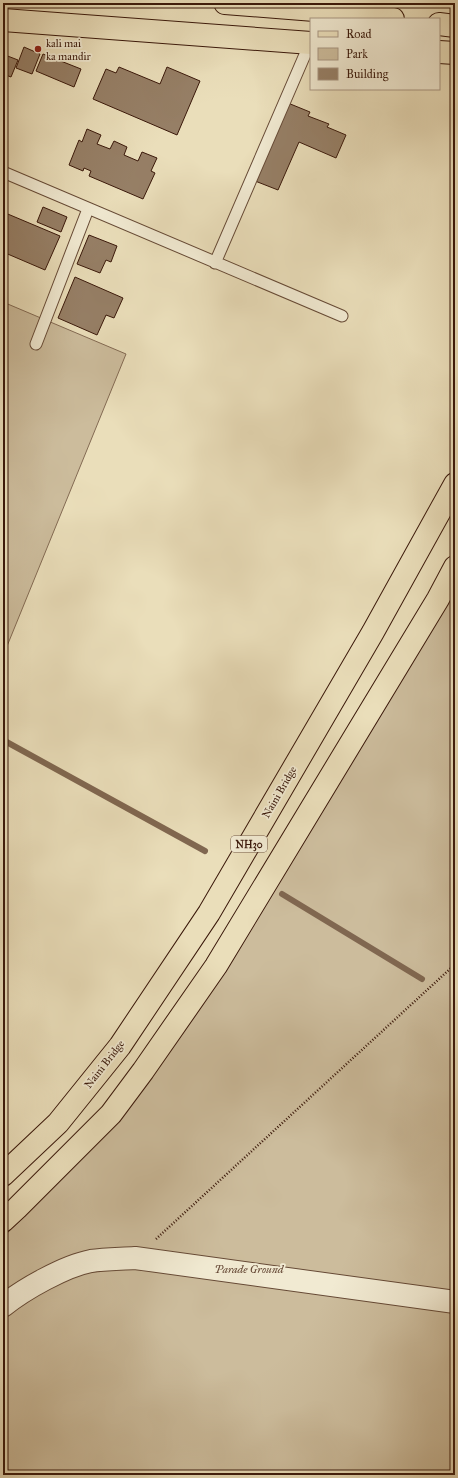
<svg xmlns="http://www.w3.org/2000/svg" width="458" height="1478" font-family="'IM FELL Great Primer',serif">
	<rect width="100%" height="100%" fill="#eadeba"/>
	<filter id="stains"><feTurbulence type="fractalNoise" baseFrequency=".005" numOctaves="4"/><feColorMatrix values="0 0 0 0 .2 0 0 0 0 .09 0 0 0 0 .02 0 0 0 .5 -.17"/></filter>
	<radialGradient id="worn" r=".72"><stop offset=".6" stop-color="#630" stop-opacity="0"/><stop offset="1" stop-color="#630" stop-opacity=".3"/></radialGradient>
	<!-- green -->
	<path fill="#ccbc9c" stroke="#836a53" d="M3,302l123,52 -123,302z
		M455,576v899h-452v-237l108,-124z"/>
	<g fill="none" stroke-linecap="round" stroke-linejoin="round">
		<!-- stream -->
		<path stroke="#806750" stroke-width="6" d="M3,740l202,111
			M282,894l140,85"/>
	</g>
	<!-- building -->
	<path fill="#967f66" stroke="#3a180a" d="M24,47l16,7 -8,20 -16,-6z
		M43,54l38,15 -7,18 -38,-16z
		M5,55l13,5 -7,17 -8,-3v-14z
		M119,67l41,17 7,-17 33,14 -23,54 -84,-36 13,-30 10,4z
		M283,101l27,11 -2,4 21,8 -2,3 19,8 -10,23 -37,-16 -21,48 -28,-11z
		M87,129l14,6 -4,9 13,5 4,-8 13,6 -3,8 14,6 4,-9 15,6 -6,13 4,2 -12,26 -54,-23 2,-5 -7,-3 -1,3 -14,-6 10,-25 3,2z
		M43,207l24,10 -6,15 -24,-10z
		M3,212l57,24 -15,34 -42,-18z
		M89,235l28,11 -6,16 -5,-2 -6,13 -23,-9z
		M75,277l48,21 -9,20 -8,-3 -9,20 -39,-17z"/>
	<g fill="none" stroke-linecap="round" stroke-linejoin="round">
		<!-- lane casing -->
		<g stroke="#664a36" stroke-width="13">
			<path id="lane" d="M3,172l339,144
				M215,263l95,-220
				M36,344l52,-135"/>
		</g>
		<!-- street casing -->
		<g stroke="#664a36" stroke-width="24">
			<path id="street" d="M3,1306c21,-17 62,-40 88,-45 14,-2 29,-2 44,-3l320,44"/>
		</g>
		<!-- primary casing -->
		<g stroke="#3a180a" stroke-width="24">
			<path id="primary" d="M225,3l102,8 66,8
				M3,20l308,23
				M439,24l16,2
				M439,52l16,1"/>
		</g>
		<!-- highway casing -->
		<g stroke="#3a180a" stroke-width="24">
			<path id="highway" d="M3,1175l55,-52 62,-77 89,-133 164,-281 82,-148
				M3,1221l14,-13 94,-94 32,-43 73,-105 222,-367 17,-32"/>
		</g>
		<!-- path -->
		<path stroke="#3a180a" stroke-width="2.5" stroke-dasharray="1 2" stroke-linecap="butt" d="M156,1239l295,-271 4,2"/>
		<!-- lane -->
		<use href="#lane" stroke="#f1ead2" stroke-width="11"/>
		<!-- street -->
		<use href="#street" stroke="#f1ead2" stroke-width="22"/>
		<!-- primary -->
		<use href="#primary" stroke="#eadeba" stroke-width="22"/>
		<!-- highway -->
		<use href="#highway" stroke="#eadeba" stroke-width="22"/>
	</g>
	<!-- markers -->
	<circle fill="#8f2418" stroke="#f1ead2" stroke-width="1.5" cx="38" cy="49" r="4"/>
	<g text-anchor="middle" stroke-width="3.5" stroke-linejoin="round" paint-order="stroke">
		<!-- shield labels -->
		<rect fill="#f1ead2" stroke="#715746" stroke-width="1" x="231" y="836" width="36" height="16" rx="3"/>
		<g font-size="10" font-weight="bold" fill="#3a180a">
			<text x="249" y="848">NH30</text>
		</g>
		<!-- poi labels -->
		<g font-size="11" fill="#3a180a" stroke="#f1ead2" text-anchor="start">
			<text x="46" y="47">kali mai<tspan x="46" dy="13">ka mandir</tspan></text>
		</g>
		<!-- street labels -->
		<g font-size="11" fill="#3a180a" stroke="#f1ead2">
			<text transform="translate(279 792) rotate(-60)" y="4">Naini Bridge</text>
			<text transform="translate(104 1064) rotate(-52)" y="4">Naini Bridge</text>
		</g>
		<!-- park labels -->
		<g font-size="11" font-style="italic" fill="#664936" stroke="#f1ead2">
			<text x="249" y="1273">Parade Ground</text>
		</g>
	</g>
	<!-- margin -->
	<rect width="458" height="1478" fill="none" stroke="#eadeba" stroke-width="16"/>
	<rect x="4" y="4" width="450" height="1470" fill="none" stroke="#3a180a" stroke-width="2"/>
	<rect x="8" y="8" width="442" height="1462" fill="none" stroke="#3a180a"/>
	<!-- legend -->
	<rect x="310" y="18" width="130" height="72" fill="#f1ead2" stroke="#a89682"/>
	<rect x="318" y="31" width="20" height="6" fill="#eadeba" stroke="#a89682"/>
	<text x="346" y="38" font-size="12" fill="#3a180a">Road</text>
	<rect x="318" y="48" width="20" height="12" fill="#ccbc9c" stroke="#a89682"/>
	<text x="346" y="58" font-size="12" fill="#3a180a">Park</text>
	<rect x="318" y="68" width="20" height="12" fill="#967f66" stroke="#a89682"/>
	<text x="346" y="78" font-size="12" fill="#3a180a">Building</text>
	<rect width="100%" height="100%" filter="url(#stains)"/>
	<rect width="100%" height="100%" fill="url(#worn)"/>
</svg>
